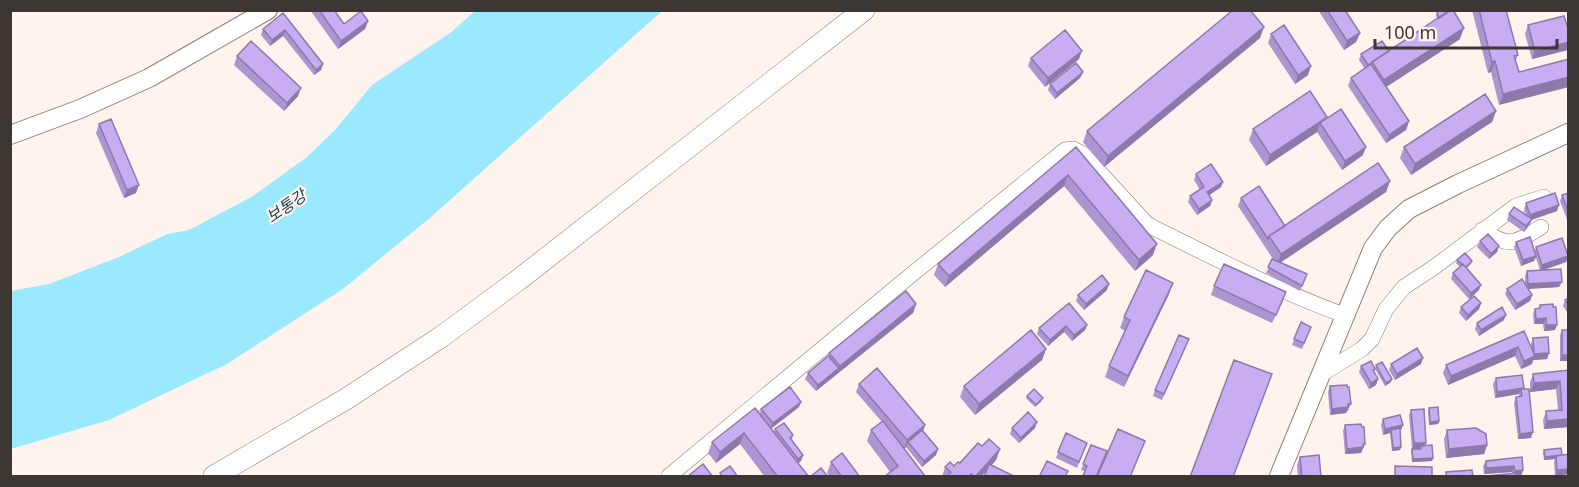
<svg xmlns="http://www.w3.org/2000/svg" width="1579" height="487" font-family="'Noto Sans','Noto Sans KR',sans-serif">
	<rect width="100%" height="100%" fill="#fef4ed"/>
	<!-- water -->
	<path fill="#9be9fe" d="M475,11h187l-231,206 -88,72 -116,75 -118,56 -98,29v-158l38,-7 70,-27 48,-23 22,-4 64,-34 54,-39 29,-28 36,-44 78,-52z"/>
	<g fill="none" stroke-linecap="round" stroke-linejoin="round">
		<!-- minor casing -->
		<g stroke="#8a7f76" stroke-width="16">
			<path id="minor" d="M1482,230c28,18 32,14 59,-3
				M1320,375l42,-26 10,-10 14,-30 18,-22 29,-19 83,-62 28,-9
				M669,476l242,-201 154,-125 8,-1 10,5 63,69 6,4c63,31 126,64 192,88"/>
		</g>
		<!-- tertiary casing -->
		<g stroke="#8a7f76" stroke-width="20">
			<path id="tertiary" d="M10,135l70,-26 69,-31 119,-68
				M1279,476l94,-228 15,-20 21,-19 49,-25 110,-51"/>
		</g>
		<!-- secondary casing -->
		<g stroke="#8a7f76" stroke-width="22">
			<path id="secondary" d="M214,476l132,-77 95,-62 76,-56 347,-271"/>
		</g>
		<!-- minor -->
		<use href="#minor" stroke="#fff" stroke-width="15"/>
		<!-- tertiary -->
		<use href="#tertiary" stroke="#fff" stroke-width="18"/>
		<!-- secondary -->
		<use href="#secondary" stroke="#fff" stroke-width="21"/>
	</g>
	<!-- wall -->
	<path fill="#ad95d1" d="M310,10h24l10,14 24,-3 -3,8 -27,20z
		M1318,10h27l15,23 -4,9 -12,8z
		M1472,10h34l12,45 -19,50 -8,-33 -3,1z
		M1437,12l23,27 -74,48 23,34 -3,9 -20,13 -38,-57 3,-8 14,-9 -6,-9 2,-6 28,-3 48,-32 -1,-4z
		M283,13l40,51 -2,6 -7,5 -31,-39 -13,10 -9,-11 2,-6z
		M1528,25l41,7 -1,18 -36,9 -7,-25z
		M1271,34l37,41 -13,9 -27,-41z
		M1260,38l-156,129 -21,-25 4,-11z
		M237,56l61,40 -14,15 -50,-46z
		M1031,58l48,1 -34,28 -17,-21z
		M1083,72l-3,6 -25,21 -7,-9 2,-6z
		M1496,111l-4,11 -81,53 -11,-17 4,-11z
		M1327,117l-1,2 37,36 -21,15 -25,-38 -51,34 -17,-26 4,-11z
		M99,124l37,69 -12,5 -28,-65z
		M1076,147l77,108 -18,16 -71,-85 -119,101 -11,-12 4,-11z
		M1196,174l25,13 -12,8 3,5 -2,6 -13,9 -9,-13 2,-6 10,-6 -6,-10z
		M1390,181l-4,11 -106,70 27,12 -7,17 -34,-18 7,-14 -35,-53 3,-8 44,28z
		M1569,193v32l-9,-24 2,-6z
		M1526,203l31,8 -26,9 -1,4 -6,8 -17,-12 2,-6 17,1 -2,-6z
		M1480,241l19,5 -2,6 -8,7 -12,-12z
		M1516,242l19,9 1,-4 32,9 -2,6 -22,8 15,17 -31,2 4,6 -2,6 -15,9 -10,-16 2,-5 18,-5v-8l2,-5 13,-1 -4,-12 -2,3 -13,5 -7,-19z
		M1457,260l15,1 -1,3 -4,4 12,22 -10,9 -18,-20 2,-6 7,-6 -4,-4z
		M1214,286l69,15 -11,22 -61,-28z
		M1107,290l-23,20 -8,-9 2,-6z
		M1169,294l-45,93 -19,-10 4,-11 16,-35 -5,-3 4,-11z
		M1569,298v17l-6,-9 2,-6z
		M1481,303l-2,6 -13,12 -7,-8 2,-6z
		M916,304l-3,9 -97,78 -11,-12 3,-6 20,-17 1,-3z
		M1540,305l15,25 -11,1 -1,-7h-9l-1,-10 2,-5 4,-1z
		M1504,320l-25,16 -4,-7 2,-6z
		M1301,322l10,5 -9,22 -10,-4z
		M1087,325l-2,5 -13,11 -8,-9 -16,14 -11,-12 2,-6z
		M1562,330h7v27l-2,4h-7v-26z
		M1524,331l7,16v-3l2,-6 16,15 -2,6 -14,1 -1,4 -11,5 -6,-13 -67,29 -5,-12 3,-8z
		M1189,339l-27,61 -9,-4 2,-6z
		M1046,349l-4,11 -67,55 -15,-18 4,-11z
		M1391,364h30l-26,16 -6,-10z
		M1376,365l15,17 -6,4 -10,-17 -1,4 4,6 -2,6 -7,4 -10,-17 2,-6 14,2z
		M1569,370v57l-25,2 -1,-9 3,-9 12,-1 -2,-21 -26,3v-10l3,-8z
		M1522,375l9,63 -13,1 -4,-36 2,-6 3,-1v-2l-24,4 -2,-14 3,-6z
		M859,384l66,41 -2,7 15,17 -2,6 -14,12 -16,-20 -2,2 21,28 -35,-5 -23,-31 4,-11 11,-8 -26,-30z
		M1330,386l19,24h-1l-2,3 -16,2 -2,-23z
		M1027,396l15,5 -7,6 -9,-9z
		M801,402l-2,5 -28,22 3,3 1,-3 18,6 -1,5 11,15 -2,6 -3,2 11,14h-44l-25,-33 -24,19 -8,-10 4,-11 48,-28 1,-5z
		M1429,408l10,13 -1,3 -9,1 -1,-14z
		M1411,410l14,35 8,13 -1,3 -20,1 -1,-10 1,-3 -3,-34z
		M1383,419l20,6 -2,5 -1,1 1,16 -1,3 -8,1 -2,-18 -7,2 -2,-10z
		M1037,422l-2,6 -16,15 -9,-9 2,-6z
		M1345,425l20,19 -4,9 -16,1 -2,-23z
		M1447,430l40,15 -3,9 -38,4 -2,-19z
		M1066,433l21,10 -10,25 -21,-10z
		M1091,445l5,32h-13l2,-6 -4,-1z
		M982,446l18,3 -4,11 -15,17h-39l3,-10 9,-1z
		M1544,450l18,5 7,-1v20l-14,2 -1,-14 1,-3 -11,1 -1,-7z
		M1300,457l21,20h-23l-1,-12z
		M1522,457l1,13 -2,6 -5,1 -4,-4v-1l-28,2 -1,-8 3,-5z
		M831,462l29,15h-30l-3,-4z"/>
	<!-- shaded-wall -->
	<path fill="#8d79aa" d="M368,21l-3,8 -27,20 3,-8z
		M1264,27l-4,11 -156,129 4,-11z
		M1464,28l-4,11 -80,52 4,-11z
		M285,30l-2,6 -13,10 2,-6z
		M1360,33l-4,9 -12,8 3,-9z
		M1569,42l-1,8 -36,9 3,-8z
		M1082,51l-3,8 -34,28 3,-9z
		M1495,61l-4,11 -3,1 4,-11z
		M323,64l-2,6 -7,5 2,-5z
		M1311,66l-3,9 -13,9 3,-9z
		M1083,72l-3,6 -25,21 2,-6z
		M1569,77v10l-70,18 4,-11z
		M301,88l-3,8 -14,15 3,-8z
		M1496,111l-4,11 -81,53 4,-11z
		M1327,117l-4,11 -3,-5 -3,9 -51,34 4,-11z
		M1409,121l-3,9 -20,13 3,-8z
		M1366,147l-3,8 -21,15 3,-9z
		M1068,175l-4,11 -119,101 4,-11z
		M1390,181l-4,11 -109,73 4,-11z
		M1223,182l-2,5 -16,11 2,-6z
		M139,185l-3,8 -12,5 3,-8z
		M1212,200l-2,6 -13,9 2,-6z
		M1559,205l-2,6 -26,9 -1,4 -6,8 6,-17z
		M1157,244l-4,11 -18,16 4,-11z
		M1499,246l-2,6 -8,7 2,-5z
		M1536,256l-2,5 -13,5 2,-6z
		M1568,256l-2,6 -26,9 2,-6z
		M1562,282l-3,5 -33,2 2,-5z
		M1173,283l-4,11 -45,93 4,-11z
		M1109,284l-2,6 -23,20 2,-6z
		M1481,285l-2,5 -10,9 2,-6z
		M1532,295l-2,6 -15,9 2,-6z
		M1481,303l-2,6 -13,12 2,-6z
		M916,304l-3,9 -76,61 3,-8z
		M1506,315l-2,5 -25,16 2,-6z
		M1546,318l-3,6h-9l2,-5z
		M1087,325l-2,5 -13,11 2,-6z
		M1546,325h11l-2,5 -11,1z
		M1066,326l-2,6 -16,14 2,-6z
		M1518,347l-3,9 -67,29 3,-9z
		M1046,349l-4,11 -67,55 4,-11z
		M1549,353l-2,6 -14,1 -1,4 -11,5 3,-8 10,-7z
		M1562,355h7l-2,6h-7z
		M1423,358l-2,6 -26,16 2,-6z
		M839,368l-2,6 -21,17 2,-6z
		M1378,379l-2,6 -7,4 2,-6z
		M1392,379l-1,3 -6,4 1,-3z
		M1560,381l-4,8 -26,3 4,-9z
		M1524,388l-3,1 -2,5 -24,4 2,-6z
		M801,402l-2,5 -29,22 3,-6z
		M1348,404h3l-5,9 -16,2 2,-6z
		M1569,419v8l-25,2 3,-8z
		M1439,421l-1,3 -9,1 1,-3z
		M1037,422l-2,6 -16,15 2,-5z
		M925,425l-3,8 -14,9 -2,5 -2,2 3,-9z
		M1403,425l-2,5 -10,3v-3l-1,3 -7,2 2,-6z
		M1533,432l-2,6 -13,1 2,-5z
		M744,433l-4,11 -24,19 4,-11z
		M1414,443h12l-2,5 -3,-2 -1,3h-8z
		M1365,444l-4,9 -16,1 2,-5z
		M1487,445l-3,9 -38,4 3,-9z
		M1401,447l-1,3 -8,1 1,-3z
		M938,449l-2,6 -14,12 2,-6z
		M1000,449l-4,11 -15,17h-6z
		M803,455l-2,6 -5,4 2,-6z
		M1562,455l-6,1 -1,3 -11,1 1,-3z
		M1433,458l-1,3 -20,1 1,-3z
		M1514,466l-2,6 -28,2 2,-6z
		M1569,469v5l-14,2 2,-6z
		M1523,470l-2,6 -8,1 2,-6z"/>
	<!-- building -->
	<path fill="#c9adf3" stroke="#8d79aa" stroke-width="1.5" d="M319,10h15l10,14 17,-13 7,10 -27,20z
		M1233,10h17l14,17 -156,129 -21,-25z
		M1327,10h18l15,23 -13,8z
		M1440,10h6l1,3 -8,5 -2,-6z
		M1450,10h3l11,18 -80,52 -12,-18z
		M1479,10h27l12,45 -4,1 5,16 50,-13v18l-66,17 -8,-33 -3,1z
		M283,13l40,51 -7,6 -31,-40 -13,10 -9,-11z
		M1564,16l5,16v10l-34,9 -7,-26z
		M1284,25l27,41 -13,9 -27,-41z
		M1065,30l17,21 -34,27 -17,-20z
		M251,41l50,47 -14,15 -50,-47z
		M1382,41l7,10 -21,14 -7,-11z
		M1076,63l7,9 -26,21 -7,-9z
		M1371,64l38,57 -20,14 -38,-57z
		M1310,91l17,26 -57,38 -17,-26z
		M1485,94l11,17 -81,53 -11,-17z
		M1341,109l25,38 -21,14 -25,-38z
		M111,119l28,66 -12,5 -28,-66z
		M1076,147l81,97 -18,16 -71,-85 -119,101 -11,-12z
		M1378,163l12,18 -109,73 -12,-18z
		M1211,164l12,18 -16,10 5,8 -13,9 -9,-13 14,-9 -8,-13z
		M1259,186l26,40 -16,10 -1,3 -27,-41z
		M1555,193l4,12 -29,10 -4,-12z
		M1569,193v21l-7,-19z
		M1514,207l18,12 -6,7 -17,-12z
		M1488,234l11,12 -8,8 -11,-13z
		M1530,237l6,19 -13,4 -7,-18z
		M1562,238l6,18 -26,9 -6,-18z
		M1465,253l7,8 -6,6 -9,-7z
		M1272,259l35,15 -5,12 -34,-19z
		M1224,264l62,28 -10,23 -62,-29z
		M1463,264l18,21 -10,8 -18,-20z
		M1561,269l1,13 -34,2 -1,-13z
		M1146,270l27,13 -45,93 -19,-10 21,-46 -6,-3z
		M1102,275l7,9 -23,20 -8,-9z
		M1522,279l10,16 -15,9 -10,-15z
		M906,291l10,13 -76,62 -11,-13z
		M1474,296l7,7 -13,12 -7,-8z
		M1569,298v7l-4,-5z
		M1069,303l18,22 -13,10 -8,-9 -16,14 -11,-12z
		M1553,304v3h3l1,18h-11v-7l-10,1 -1,-10 5,-1v-3z
		M1502,307l4,8 -25,15 -4,-7z
		M1301,322l10,5 -7,16 -10,-4z
		M1031,330l15,19 -67,55 -15,-18z
		M1562,330h7v25h-7z
		M1524,331l11,25 -11,5 -6,-14 -67,29 -5,-11z
		M1179,335l10,4 -25,55 -9,-4z
		M1548,337l1,16 -15,1 -1,-16z
		M1417,348l6,10 -26,16 -6,-10z
		M828,356l11,12 -21,17 -10,-12z
		M1234,360l38,14 -39,103h-43z
		M1371,361l4,8 -2,1 5,9 -7,4 -10,-17z
		M1382,362l10,17 -6,4 -10,-18z
		M877,368l48,57 -18,15 -48,-56z
		M1569,370v49l-22,2 -1,-10 16,-1 -2,-29 -26,2 -1,-9z
		M1522,375l2,13 -27,4 -1,-14z
		M1347,385v2h2l2,17h-3v3l-16,2 -2,-23z
		M790,387l11,15 -28,21 -12,-14z
		M1034,389l9,9 -7,7 -9,-9z
		M1521,389h8l4,43 -13,2 -4,-37 6,-1z
		M1438,407l1,14 -9,1 -1,-14z
		M755,408l54,69h-31l-34,-44 -24,19 -8,-10z
		M1424,409l2,34h-12l-3,-33z
		M1028,412l9,10 -16,16 -9,-10z
		M1400,415l3,10 -18,4 -2,-10z
		M883,421l42,55v1h-41l14,-11 -27,-36z
		M784,423l9,12 -3,3 13,17 -5,4 -23,-30z
		M1361,424l1,3h2l1,17h-2v3l-16,2 -2,-24z
		M1400,428l1,19 -8,1 -2,-18z
		M1476,428l10,6 1,11 -38,4 -2,-19z
		M1118,429l27,12 -15,36h-33z
		M922,430l16,19 -14,12 -16,-19z
		M1066,433l21,10 -8,19 -21,-10z
		M989,439l11,10 -25,28 -4,-3 -3,3h-21l4,-5 -6,-5 5,-5 4,4 4,-4 2,1 18,-20 4,3z
		M1091,445l16,6 -11,26h-12l-1,-1 4,-10 -4,-2z
		M1432,445l1,13 -20,1 -1,-10h9v-3z
		M1561,448l1,7 -17,2 -1,-7z
		M842,453l18,24h-18l-11,-15z
		M1569,454v15l-12,1 -1,-14z
		M1319,455l2,22h-19l-2,-20z
		M1522,457l1,13 -8,1 -1,-5 -28,2v-7z
		M1047,461l21,10 -3,6h-26z
		M703,464l10,13h-26z
		M989,464l23,11 -1,2h-27z
		M730,466l8,11h-16l-2,-4z
		M1395,466l37,1v10h-37z
		M821,468l7,9h-18z
		M1472,470l1,7h-27v-5z
		M1516,473v4l-29,-1z"/>
	<g text-anchor="middle" stroke-width="4.5" stroke-linejoin="round" paint-order="stroke">
		<!-- water labels -->
		<g font-size="16" font-style="italic" fill="#164550" stroke="#fef4ed">
			<text transform="translate(286 206) rotate(-35)" y="6">보통강</text>
		</g>
	</g>
	<!-- border -->
	<rect width="1579" height="487" fill="none" stroke="#3c3733" stroke-width="24"/>
	<!-- scale -->
	<path d="M1375 39v9h182v-9" fill="none" stroke="#3c3733" stroke-width="3"/>
	<text x="1384" y="39" font-size="18" fill="#3c3733" stroke="#fef4ed" stroke-width="4.5" paint-order="stroke">100 m</text>
</svg>
